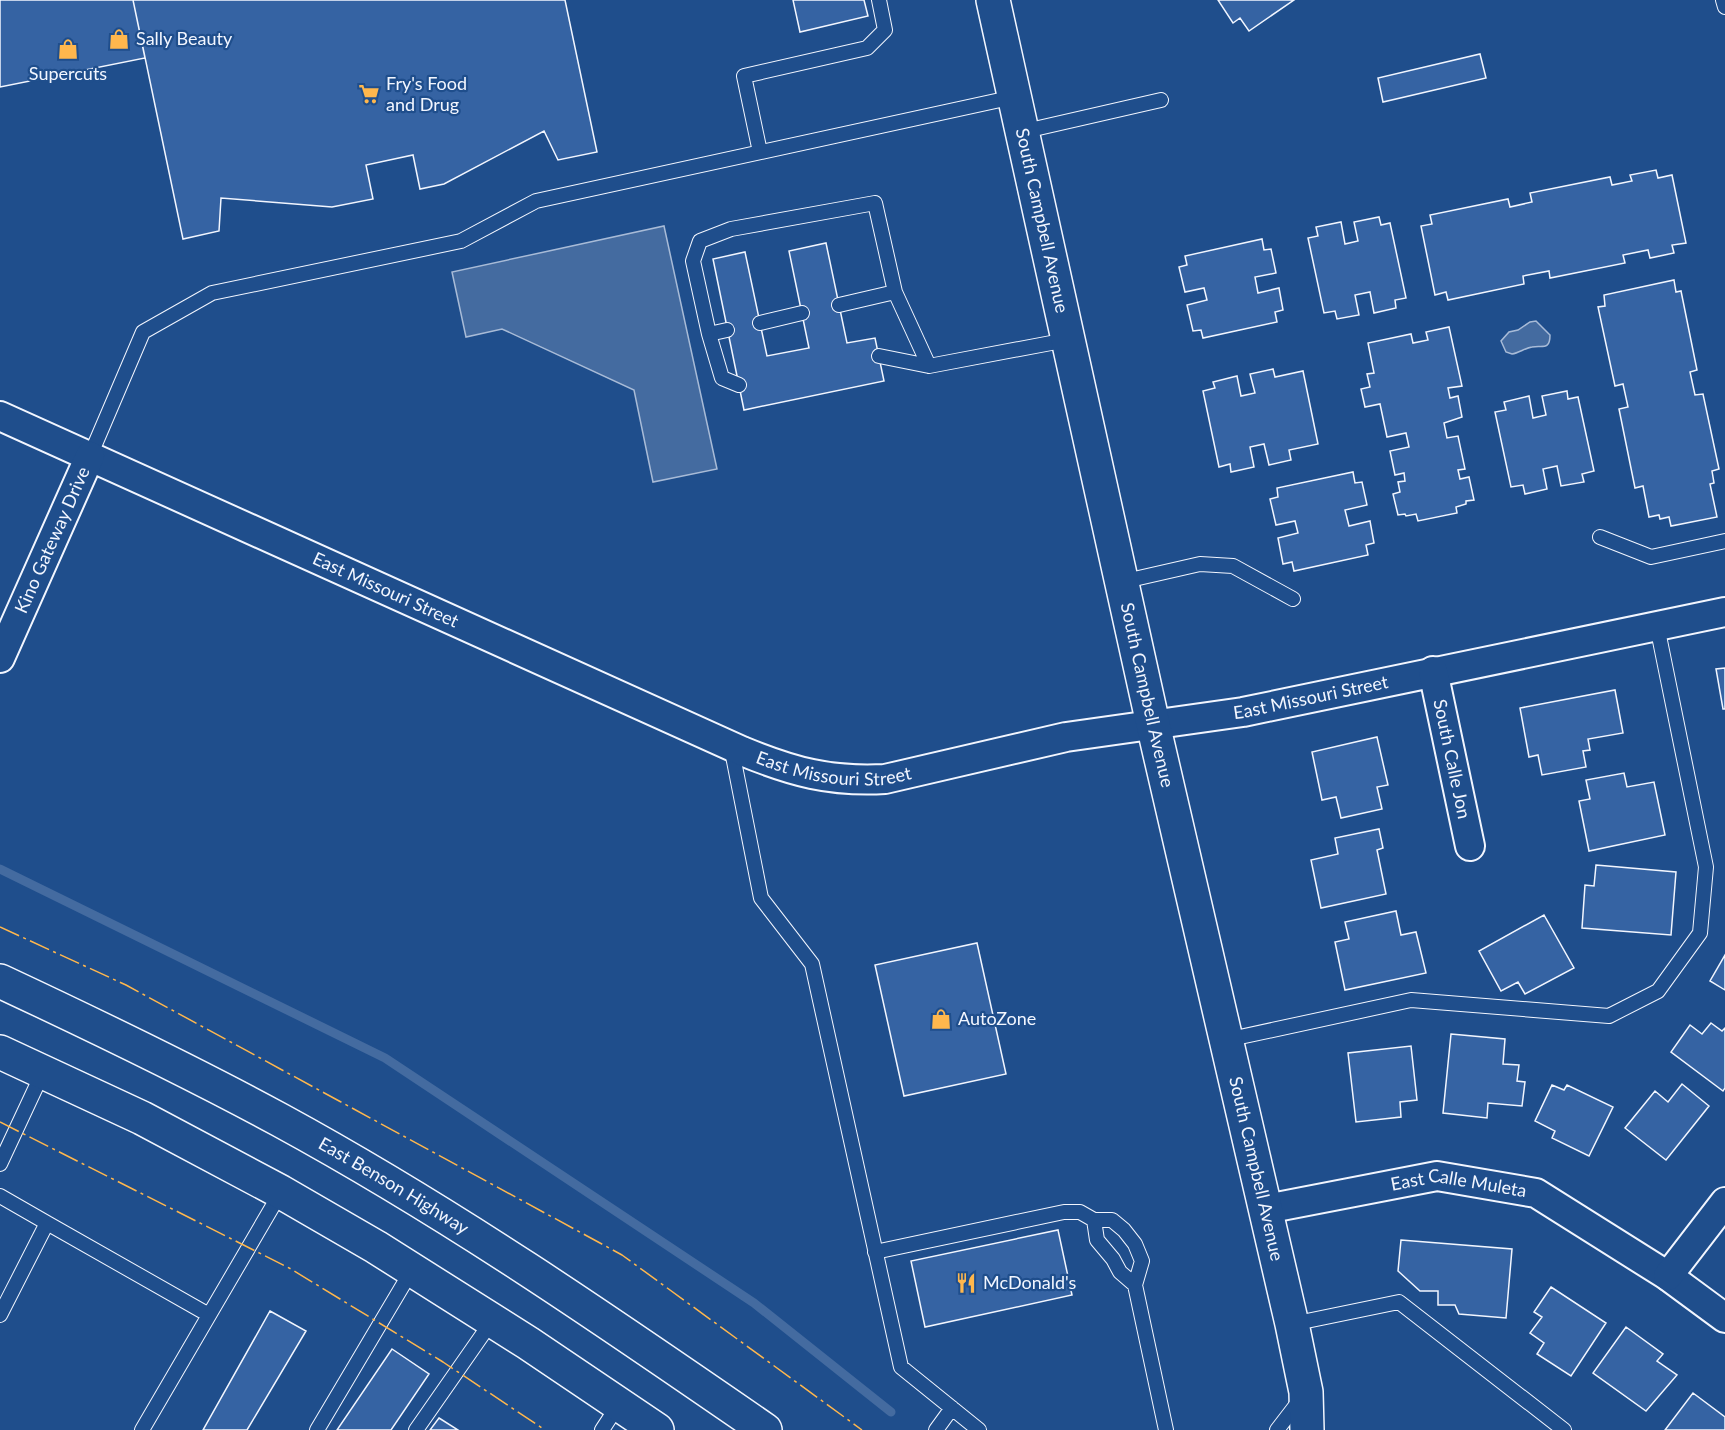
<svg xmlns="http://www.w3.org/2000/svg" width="1725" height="1430" font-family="Lato,sans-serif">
	<rect width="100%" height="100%" fill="#1f4e8c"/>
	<!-- water -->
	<path fill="#446ba0" stroke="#a8bbd7" stroke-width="1.5" d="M664,226l53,243 -64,13 -19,-92 -132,-61 -36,8 -14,-65z
		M1536,321l14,14c0,16 -8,10 -18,12 -7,1 -13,6 -20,7l-6,-2 -5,-11 8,-9 9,-2 12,-8z"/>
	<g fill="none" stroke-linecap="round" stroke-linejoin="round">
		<!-- stream -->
		<path stroke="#446ba0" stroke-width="9" d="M0,869l385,189 369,245 137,109"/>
	</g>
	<!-- building -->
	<path fill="#3563a3" stroke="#f2f6ff" stroke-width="1.5" d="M0,0h133l12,58 -145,29z
		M133,0h432l32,152 -39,8 -14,-29 -100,53 -24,5 -7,-34 -47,10 7,34 -41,8 -111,-9 -2,33 -36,8z
		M793,0h71l4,16 -68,16z
		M1218,0h76l-45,31 -9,-13 -7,5z
		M1480,54l6,24 -103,24 -5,-24z
		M1656,170l2,8 14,-3 14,68 -14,2 2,8 -24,5 -2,-8 -25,5 2,8 -75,15 -1,-7 -26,5 1,8 -76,16 -2,-8 -11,3 -14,-69 11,-2 -2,-9 78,-16 2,8 22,-5 -2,-9 80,-16 2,8 20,-4 -2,-6z
		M1379,217l2,8 9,-2 16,75 -11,2 1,8 -22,5 -4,-21 -15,3 4,20 -22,4 -2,-8 -11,2 -16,-75 10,-2 -2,-9 25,-5 4,22 13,-3 -4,-19z
		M1262,239l2,11 7,-1 5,24 -21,4 3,16 21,-5 4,22 -8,2 2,10 -74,16 -2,-8 -8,1 -6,-26 20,-5 -3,-12 -19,4 -6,-25 8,-2 -2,-9z
		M826,243l21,100 28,-5 9,43 -140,29 -31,-151 32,-7 22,104 42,-8 -20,-97z
		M1674,280l2,12 5,-1 16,79 -7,2 5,23 8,-1 16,75 -7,2 2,12 -4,1 7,33 -46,9 -2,-9 -9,2 -1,-4 -10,2 -6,-31 -8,2 -16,-79 9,-2 -5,-23 -8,2 -17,-79 7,-1 -1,-11z
		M1449,327l13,59 -14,2 2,10 8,-2 4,21 -18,6 3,15 11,-2 7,33 -7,1 2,9 9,-2 5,23 -8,1v3l-10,3 1,6 -39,8 -2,-7 -10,2 -1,-2 -7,1 -5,-21 7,-2 -2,-10 7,-1 -1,-8 -9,2 -5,-24 19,-4 -3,-14 -19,4 -7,-33 -15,3 -4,-18 9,-2 -3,-13 7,-1 -6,-30 43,-9 2,9 15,-3 -2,-8z
		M1273,369l2,8 28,-6 15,73 -29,6 2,10 -22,5 -5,-21 -14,3 4,20 -23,5 -1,-8 -11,3 -16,-76 12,-3 -2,-6 24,-6 4,20 14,-3 -5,-19z
		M1567,391l1,8 10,-2 16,74 -12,3 2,8 -23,4 -4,-20 -14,3 4,20 -22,5 -2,-9 -12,2 -16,-75 11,-2 -2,-8 25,-6 4,22 13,-3 -4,-19z
		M1353,472l2,11 7,-1 5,23 -22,5 4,16 21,-5 4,22 -8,2 2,10 -74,16 -2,-9 -9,2 -5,-26 20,-5 -3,-12 -19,4 -6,-26 8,-2 -1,-9z
		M1725,668v41h-2l-7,-40z
		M1615,690l8,43 -35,6 2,11 -7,1 3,16 -44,8 -4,-20 -9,2 -9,-49z
		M1377,737l11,48 -11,2 5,22 -41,9 -5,-21 -14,3 -10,-48z
		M1624,773l3,14 27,-5 11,53 -76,16 -10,-50 11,-2 -4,-19z
		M1379,829l4,19 -6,2 9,44 -65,14 -10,-48 27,-6 -3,-16z
		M1596,865l80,7 -5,63 -89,-7 3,-43 9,1z
		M1396,911l5,24 15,-3 10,41 -81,17 -10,-48 14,-3 -4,-17z
		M1544,915l30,53 -49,26 -7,-12 -17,9 -22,-40z
		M977,943l29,131 -102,22 -29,-131z
		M1725,955v35l-15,-9z
		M1711,1023l11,8 3,-3v60l-2,3 -52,-39 19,-27 12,9z
		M1451,1034l54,5 -2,25 16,1 -2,16 8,1 -3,24 -34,-3 -1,15 -44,-5z
		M1411,1046l6,54 -17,2 1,15 -45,5 -8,-69z
		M1682,1084l27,22 -43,54 -41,-32 30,-37 13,11z
		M1552,1085l12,5 3,-5 46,22 -24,49 -37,-18 3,-7 -20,-10z
		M1058,1230l14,65 -147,32 -14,-66z
		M1401,1240l111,9 -6,69 -47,-4 -4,-9h-17v-14h-18l-22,-20z
		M1551,1287l55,36 -35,53 -34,-22 7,-11 -14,-10 12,-16 -8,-5z
		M270,1311l36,20 -59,99h-44z
		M1626,1327l37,27 -6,7 20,14 -31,36 -53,-38z
		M392,1349l37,25 -38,56h-54z
		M1693,1393l32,24v13h-60z
		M439,1418l19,12h-28z"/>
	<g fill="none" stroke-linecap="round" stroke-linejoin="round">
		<!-- lane casing -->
		<g stroke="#f2f6ff" stroke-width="16">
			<path id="lane" d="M1723,0l2,7
				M1021,132l140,-32
				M760,152l-16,-76 123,-28 18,-18 -6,-30
				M839,305l56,-13
				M760,323l42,-10
				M709,334l18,-4
				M879,356l50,10 138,-26
				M739,385l-17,-7 -13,-44 -16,-73 7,-20 31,-12 144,-26 20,89 34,74
				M90,456l53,-124 69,-39 249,-52 75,-40 478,-104
				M1600,537l51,20 74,-16
				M1121,582l79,-18 33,2 60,33
				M731,746l30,152 51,66 89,403 78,63
				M1226,1040l185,-40 198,16 49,-25 42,-58 6,-66 -49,-241
				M0,1164l43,-92
				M0,1196l47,27
				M1094,1220l3,20 16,19 7,13 15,13
				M875,1252l189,-40h16l14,8h18l12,10 11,14 7,17 -7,24 31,145
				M0,1315l47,-92 162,92
				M1292,1324l107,-22 165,128
				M142,1430l139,-238
				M317,1430l95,-160
				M416,1430l76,-109
				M602,1430l17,-26
				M936,1430l16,-22
				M1277,1430l23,-30"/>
		</g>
		<!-- street casing -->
		<g stroke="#f2f6ff" stroke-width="32">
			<g id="street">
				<path id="s1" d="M0,416l742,335c51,21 88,31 143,28l181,-42 177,-25 482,-100"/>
				<path id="s2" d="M0,658l90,-202"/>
				<path id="s3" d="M1433,671l37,175"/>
				<path id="s4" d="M1266,1209l171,-33 99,17 132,83 57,42"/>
				<path d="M1668,1276l57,-74"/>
			</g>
		</g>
		<!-- secondary casing -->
		<g stroke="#f2f6ff" stroke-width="36">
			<g id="secondary">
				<path id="s5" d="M0,981c94,44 188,89 280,139 169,92 327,201 485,310"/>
				<path d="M0,1052l142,66 139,74 95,55 152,96 129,87"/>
			</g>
		</g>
		<!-- primary casing -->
		<g stroke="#f2f6ff" stroke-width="36">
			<g id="primary">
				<path id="s6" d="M993,0l160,724 139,600 14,68 1,38"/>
			</g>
		</g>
		<!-- lane -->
		<use href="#lane" stroke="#1f4e8c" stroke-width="14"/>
		<!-- street -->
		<use href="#street" stroke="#1f4e8c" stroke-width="28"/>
		<!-- secondary -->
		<use href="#secondary" stroke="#1f4e8c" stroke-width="33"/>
		<!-- primary -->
		<use href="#primary" stroke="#1f4e8c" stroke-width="33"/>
		<!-- power -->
		<path stroke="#ffb74d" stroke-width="1.5" stroke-dasharray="21 4.5 3 4.5" stroke-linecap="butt" d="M0,927l126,58 496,270 240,175
			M0,1122l291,147 152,93 102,68"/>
	</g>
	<!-- icons -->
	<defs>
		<g id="shop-bare" transform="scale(1.62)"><path d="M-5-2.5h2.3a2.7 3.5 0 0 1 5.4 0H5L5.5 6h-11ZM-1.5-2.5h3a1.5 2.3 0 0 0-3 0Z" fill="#ffb74d" stroke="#1f4e8c" stroke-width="2.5" paint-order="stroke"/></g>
		<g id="supermarket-bare" transform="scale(1.62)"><path d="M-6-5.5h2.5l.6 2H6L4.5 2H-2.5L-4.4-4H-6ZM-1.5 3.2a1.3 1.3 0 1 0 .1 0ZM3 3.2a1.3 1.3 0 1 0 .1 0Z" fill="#ffb74d" stroke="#1f4e8c" stroke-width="2.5" paint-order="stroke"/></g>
		<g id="restaurant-bare" transform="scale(1.62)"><path d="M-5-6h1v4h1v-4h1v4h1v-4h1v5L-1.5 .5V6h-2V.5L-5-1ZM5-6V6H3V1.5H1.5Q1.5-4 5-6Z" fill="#ffb74d" stroke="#1f4e8c" stroke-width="2.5" paint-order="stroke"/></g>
	</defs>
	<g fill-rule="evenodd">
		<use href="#shop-bare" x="119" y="39"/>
		<use href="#shop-bare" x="68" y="49"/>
		<use href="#supermarket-bare" x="369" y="94"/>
		<use href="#shop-bare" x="941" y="1019"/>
		<use href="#restaurant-bare" x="966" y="1283"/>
	</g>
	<g text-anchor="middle" stroke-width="4.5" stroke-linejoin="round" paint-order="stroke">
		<!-- poi labels -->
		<g font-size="18" fill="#f2f6ff" stroke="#1f4e8c" text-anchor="start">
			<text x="136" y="45">Sally Beauty</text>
			<text x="68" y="80" text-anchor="middle">Supercuts</text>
			<text x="386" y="90">Fry's Food<tspan x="386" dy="21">and Drug</tspan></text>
			<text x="958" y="1025">AutoZone</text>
			<text x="983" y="1289">McDonald's</text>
		</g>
		<!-- street labels -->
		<g font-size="18" fill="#f2f6ff" stroke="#1f4e8c">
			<text dy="6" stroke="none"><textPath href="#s6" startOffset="226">South Campbell Avenue</textPath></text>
			<text dy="6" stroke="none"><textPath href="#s2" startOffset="129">Kino Gateway Drive</textPath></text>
			<text dy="6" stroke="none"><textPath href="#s1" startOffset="423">East Missouri Street</textPath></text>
			<text dy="6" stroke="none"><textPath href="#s6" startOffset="712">South Campbell Avenue</textPath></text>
			<text dy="6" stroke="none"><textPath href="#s1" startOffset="1395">East Missouri Street</textPath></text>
			<text dy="6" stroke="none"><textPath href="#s3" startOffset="90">South Calle Jon</textPath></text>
			<text dy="6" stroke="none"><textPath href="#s1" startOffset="909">East Missouri Street</textPath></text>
			<text dy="6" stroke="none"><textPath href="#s6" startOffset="1198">South Campbell Avenue</textPath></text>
			<text dy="6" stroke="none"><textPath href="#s5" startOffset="444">East Benson Highway</textPath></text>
			<text dy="6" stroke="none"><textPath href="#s4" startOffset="196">East Calle Muleta</textPath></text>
		</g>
	</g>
</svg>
